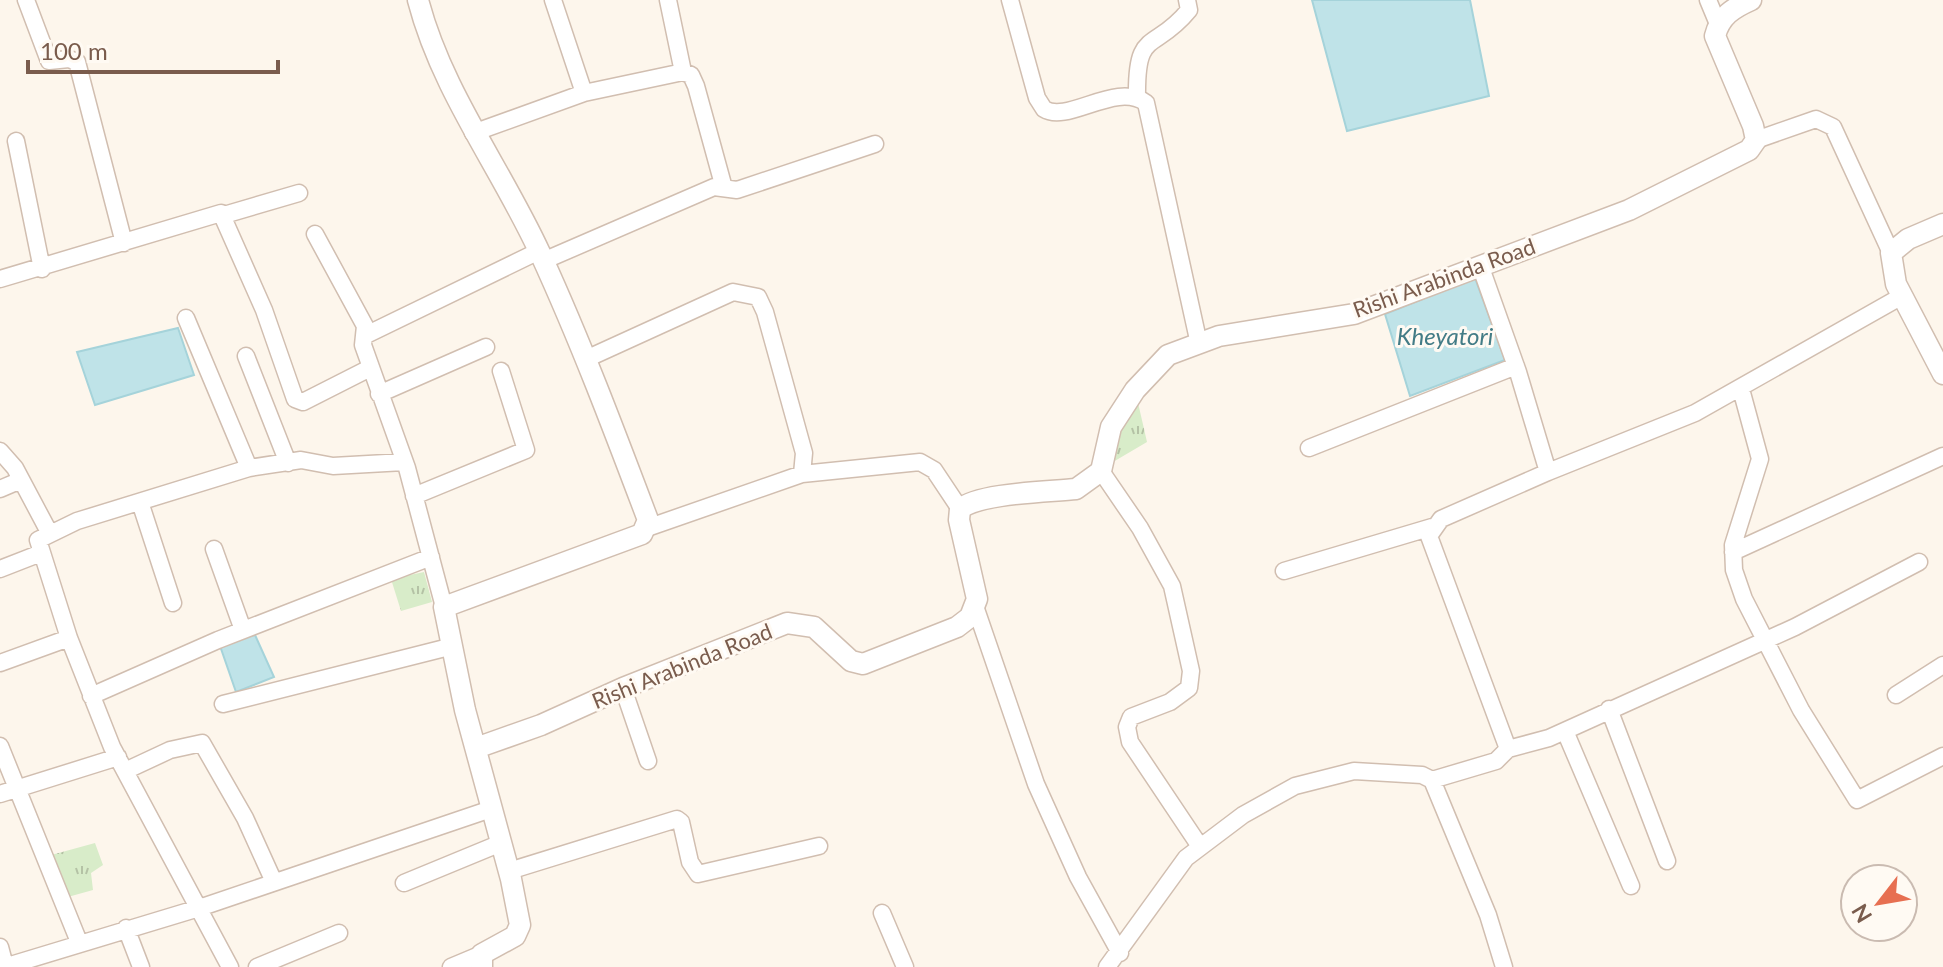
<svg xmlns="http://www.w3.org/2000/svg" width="1943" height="967" font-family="Lato,sans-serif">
	<defs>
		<pattern id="park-tufts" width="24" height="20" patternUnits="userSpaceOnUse" patternTransform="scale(2)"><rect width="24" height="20" fill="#d8ecc9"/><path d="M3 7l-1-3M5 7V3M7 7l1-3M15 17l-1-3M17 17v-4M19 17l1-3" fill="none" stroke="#b4c2a5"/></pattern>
	</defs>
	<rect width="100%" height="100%" fill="#fdf6ec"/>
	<!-- park -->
	<path fill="url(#park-tufts)" d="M1136,394l11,48 -34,20 -2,-35z
		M424,572l8,30 -31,9 -10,-32z
		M95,843l8,22 -12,8 2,17 -36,10 -13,-43z"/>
	<!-- water -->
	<path fill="#bfe3e8" stroke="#a5d3da" stroke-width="2" d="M1312,0h158l19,96 -142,35z
		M1475,278l30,82 -95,36 -25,-82z
		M178,328l16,47 -99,30 -18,-53z
		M255,635l19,42 -38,15 -18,-52z"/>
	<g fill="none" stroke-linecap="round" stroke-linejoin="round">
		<!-- minor casing -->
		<g stroke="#d1beb0" stroke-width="19">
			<path id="minor" d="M26,0l23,61 20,-2 8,3 47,181
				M553,0l31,93
				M668,0l15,72
				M1010,0l27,98 7,11c24,15 72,-28 102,-6l53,241
				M1708,0l10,24
				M1137,97c-1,-70 17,-44 52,-87l-2,-10
				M473,133l111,-40 99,-21 8,3 5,11 28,102
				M1756,140l60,-21 17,8 58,126
				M16,141l26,128
				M224,215l75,-22
				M315,234l50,92 -2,19 44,123 37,139
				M543,261l171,-74 23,3 138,-46
				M0,279l221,-66 43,97 31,89 8,3 67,-34
				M186,318l63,150
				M366,335l173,-84
				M246,356l42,107
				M586,359l147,-67 25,5 7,15 39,141 -2,21 -155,54
				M1741,389l19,70 -27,86 1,25 10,29 57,111 56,90 86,-44
				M379,394l107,-47
				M1309,448l207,-82
				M0,451l15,17 34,64
				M1101,471l39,57 32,58 19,85 -2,17 -19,14 -39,15 -4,10 3,15 69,103
				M1548,472l147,-59 207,-117
				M802,474l118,-12 14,8 26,39
				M0,489l21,-9
				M414,496l112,-46 -25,-79
				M140,502l33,101
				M214,549l29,81
				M1733,552l210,-96
				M0,569l41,-16
				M1284,571l148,-44
				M976,609l60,175 42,93 42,76
				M0,663l69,-25
				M623,688l25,73
				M1896,695l47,-30
				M91,696l127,-56 213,-83
				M223,704l230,-58
				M1609,709l58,152
				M1565,731l66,155
				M0,746l79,196
				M1508,749l41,-11 246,-111 124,-65
				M125,771l45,-21 32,-7 43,75 29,64
				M1432,780l64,-19 12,-12 -79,-213 12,-17 107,-47 -30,-100 -38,-107
				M0,794l118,-37
				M509,871l168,-52 4,3 9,40 8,12 121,-28
				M404,883l97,-40
				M882,913l23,54
				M126,928l15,39
				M0,947l5,19
				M4,967l195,-59 292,-99
				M230,967l-118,-220 -43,-109 -31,-98 39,-19 172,-53 52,-8 32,6 71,-4
				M257,967l82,-34
				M451,967l31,-13
				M1107,967l79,-109 57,-43 52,-29 59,-15 68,4 10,5 56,135 16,52"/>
		</g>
		<!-- tertiary casing -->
		<g stroke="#d1beb0" stroke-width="23">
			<path id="tertiary" d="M418,0c24,92 83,168 122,253 40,87 74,177 108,267l-6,14 -198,73 21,103 46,169 9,46 -5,11 -33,18v13
				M1943,224l-35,15 -17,14 5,31 47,90
				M476,748l65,-23 82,-37 164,-65 27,4 37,34 12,3 94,-37 13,-10 7,-18 -18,-79 1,-11c19,-16 88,-17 116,-20l25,-18 10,-44 24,-37 33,-35 51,-19 135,-22 275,-104 120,-60 7,-10 -3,-14 -38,-90c5,-20 18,-28 36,-36"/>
		</g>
		<!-- minor -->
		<use href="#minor" stroke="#fff" stroke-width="16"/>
		<!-- tertiary -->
		<use href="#tertiary" stroke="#fff" stroke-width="20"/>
	</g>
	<g text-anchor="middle" stroke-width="6" stroke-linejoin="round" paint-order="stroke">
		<!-- street labels -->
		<g font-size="22" fill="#7a5c4d" stroke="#fffaf3">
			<text transform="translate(1444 278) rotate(-20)" y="8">Rishi Arabinda Road</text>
			<text transform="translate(682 666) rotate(-22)" y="8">Rishi Arabinda Road</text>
		</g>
		<!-- water labels -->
		<g font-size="24" font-style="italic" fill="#437c86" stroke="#fffaf3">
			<text x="1445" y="345">Kheyatori</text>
		</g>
	</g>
	<!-- north arrow -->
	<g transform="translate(1879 903) rotate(239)"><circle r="38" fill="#fffaf3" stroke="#cabbb1" stroke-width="2"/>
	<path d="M0-6L14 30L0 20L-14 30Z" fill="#e76f51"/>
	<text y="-12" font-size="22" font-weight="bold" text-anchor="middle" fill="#7a5c4d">N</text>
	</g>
	<!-- scale -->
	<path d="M28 60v12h250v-12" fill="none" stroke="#7a5c4d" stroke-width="4"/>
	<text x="40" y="60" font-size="24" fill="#7a5c4d" stroke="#fffaf3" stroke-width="6" paint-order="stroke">100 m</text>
</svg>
